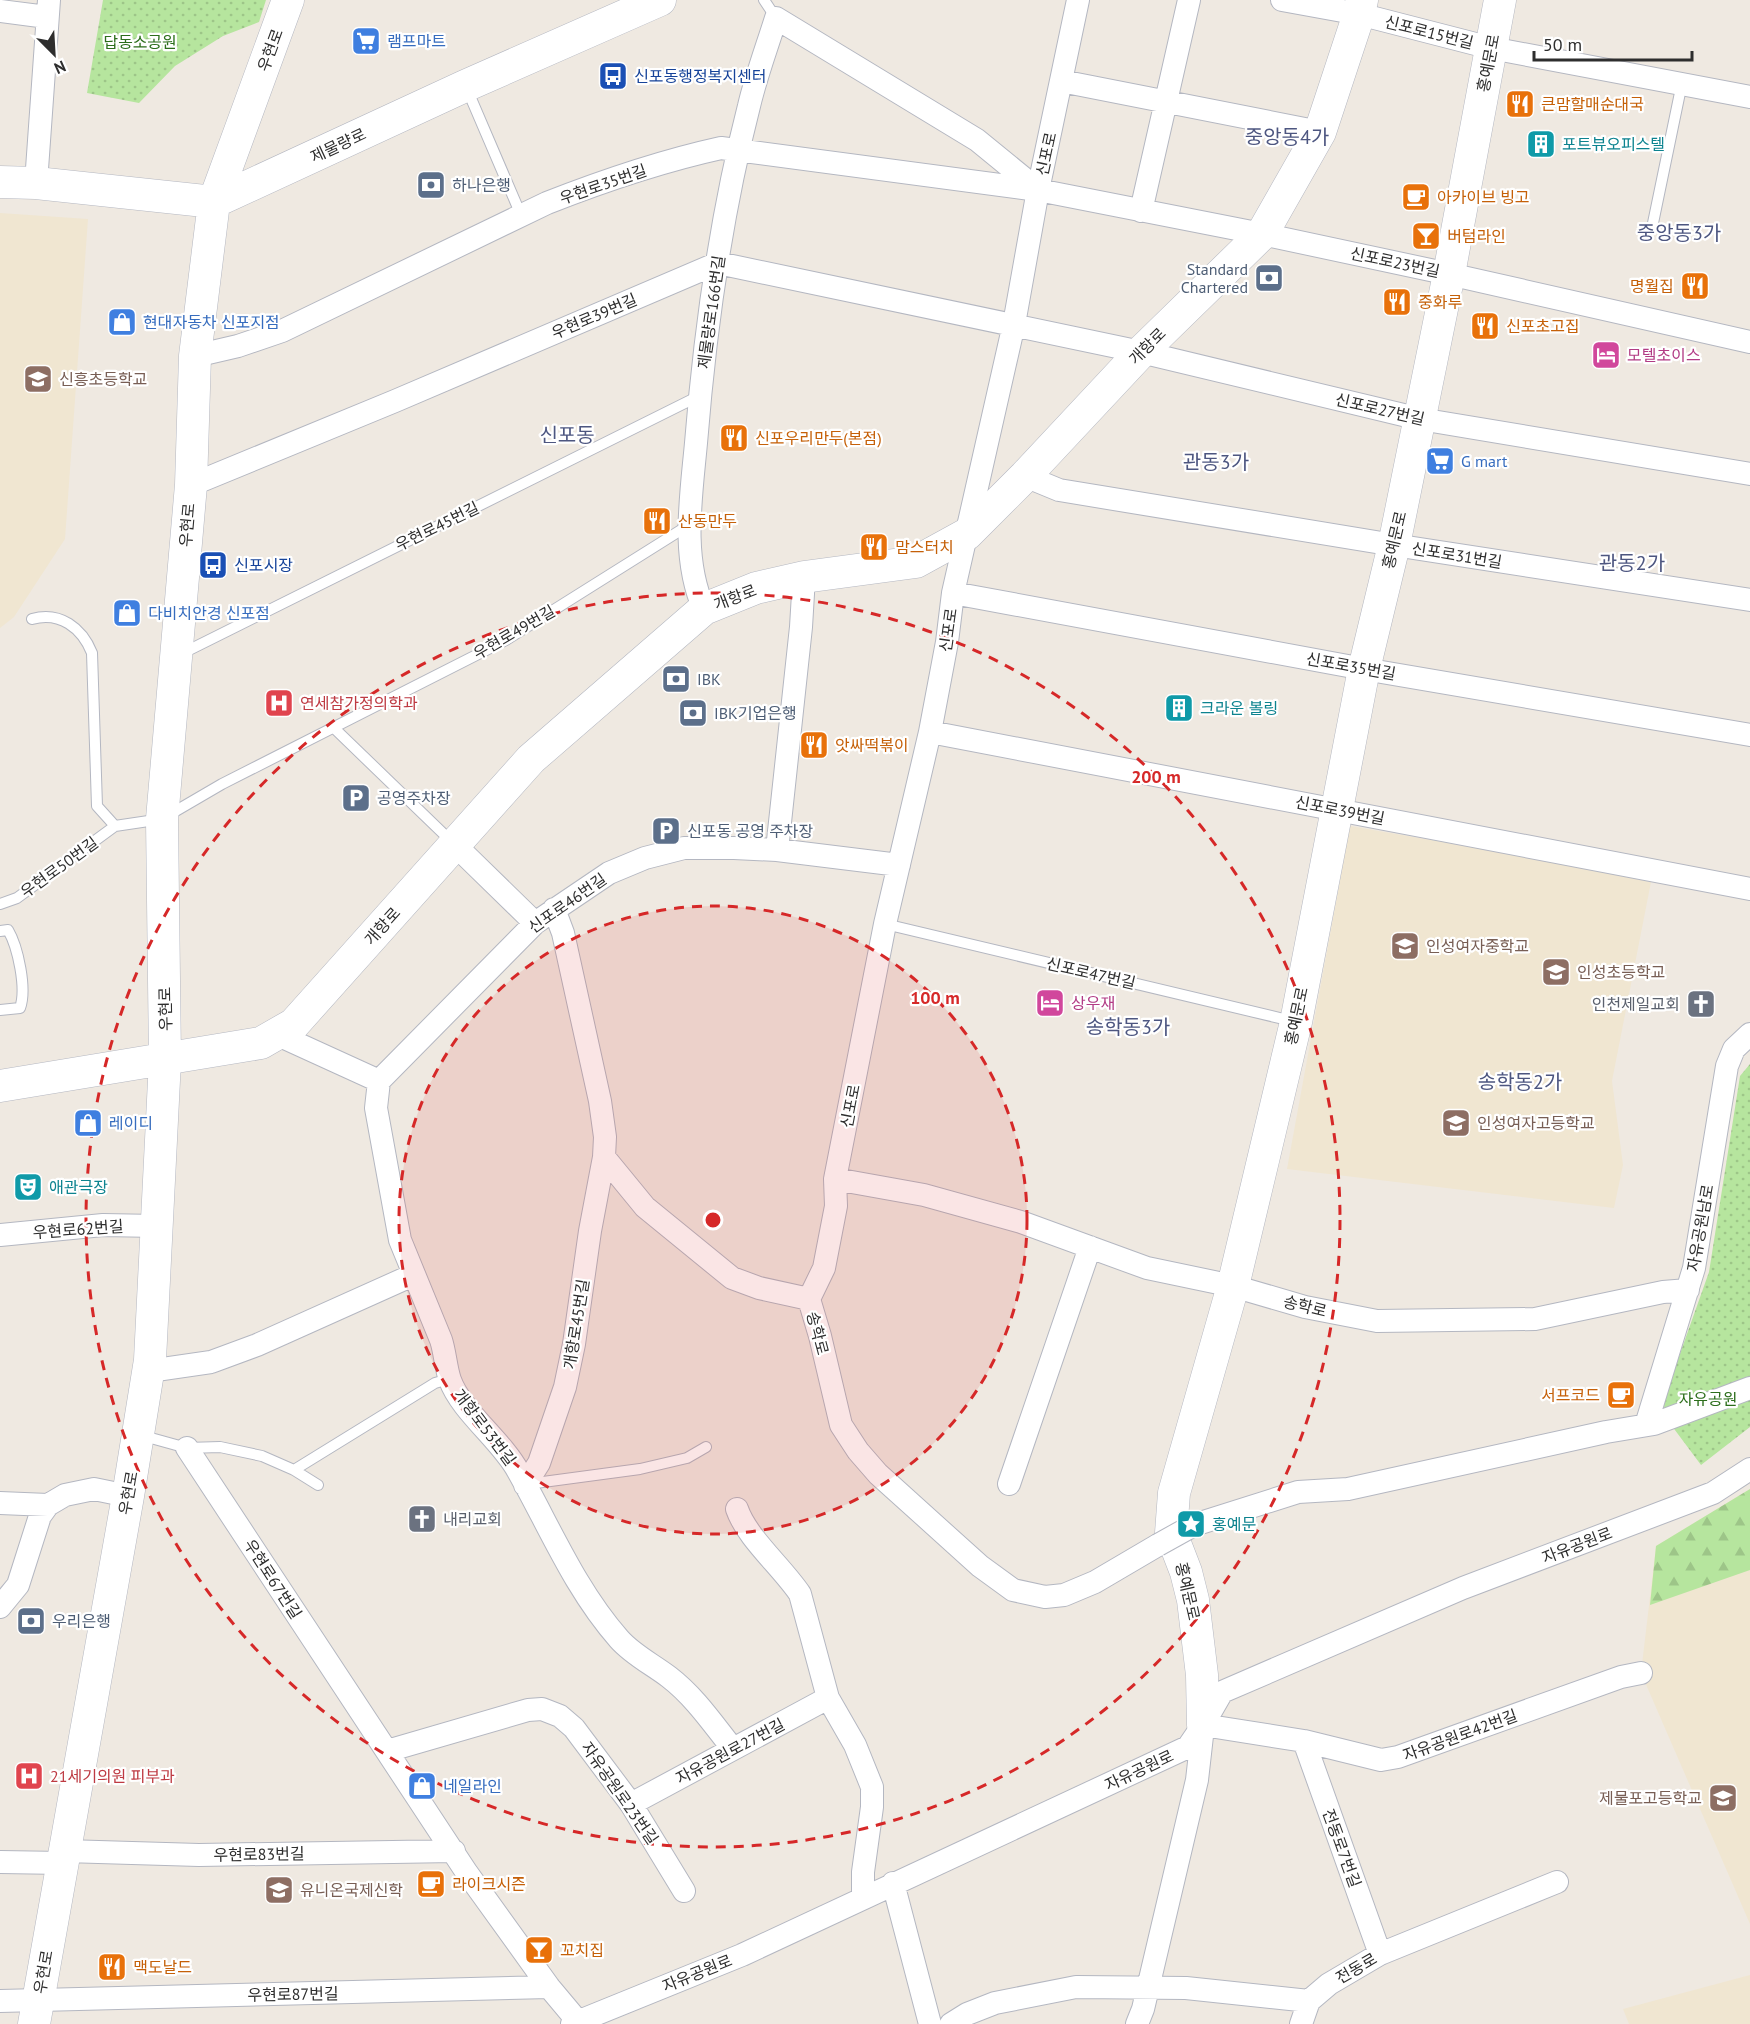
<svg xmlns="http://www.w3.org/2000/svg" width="1750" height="2024" font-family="'PT Sans','Noto Sans KR',sans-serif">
	<defs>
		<pattern id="grass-dots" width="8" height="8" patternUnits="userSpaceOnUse" patternTransform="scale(1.5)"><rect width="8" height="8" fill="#b6e59e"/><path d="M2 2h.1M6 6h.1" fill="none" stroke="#9dc588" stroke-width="1.8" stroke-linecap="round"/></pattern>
		<pattern id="forest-firs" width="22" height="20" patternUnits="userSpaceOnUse" patternTransform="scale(1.5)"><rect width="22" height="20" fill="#b6e59e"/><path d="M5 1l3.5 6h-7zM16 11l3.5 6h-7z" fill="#9dc588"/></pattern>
	</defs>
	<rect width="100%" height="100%" fill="#efe9e1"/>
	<!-- education -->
	<path fill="#f0e6d1" d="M0,213l88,6 -23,320 -51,78 -14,11z
		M1350,826l150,26 151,30 -39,199 11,84 -9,43 -327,-39z
		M1750,1489v435l-109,-251 15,-127z
		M1750,1975v49h-121l-6,-15z"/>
	<!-- grass -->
	<path fill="url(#grass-dots)" d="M103,0h163l-7,22 -36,14 -48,30 -36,37 -52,-10z
		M1750,1064v363l-49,38 -41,-55 49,-138 31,-196z"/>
	<!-- forest -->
	<path fill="url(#forest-firs)" d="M1750,1489v81l-100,35 6,-59z"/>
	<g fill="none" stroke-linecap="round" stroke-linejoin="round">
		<!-- lane casing -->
		<g stroke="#b4b7c1" stroke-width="12">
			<path id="lane" d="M764,0l12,18
				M467,89l54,126
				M1653,223l29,-140
				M32,619c28,-8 50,9 60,34l5,153 18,20 47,-7 60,-35 284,-144 183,-115
				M181,654l518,-258
				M334,728l119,115
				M0,904l17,-6 98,-72
				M885,924l407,97
				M0,931l8,-1c10,17 19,59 12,78l-20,2
				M140,1435l47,13 33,-1 42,9 32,14 24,15
				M294,1470l141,-87 14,-4
				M528,1484l112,-15 47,-11 19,-11"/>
		</g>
		<!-- street casing -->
		<g stroke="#b4b7c1" stroke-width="24">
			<path id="street" d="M1078,0l-40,190 -24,134 -61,269 -6,49 -17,90 -45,192 -50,255 1,27 -12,62 -15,31 11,37 21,89 17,26 20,23 102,92 33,24 32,7 19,-2 31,-13 63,-37
				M1282,0l77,14 132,34 259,49
				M0,11l47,6
				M1061,81l259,51
				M36,183l13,-183
				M1141,211l48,-211
				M195,356l43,-10 44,-15 265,-128c56,-22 115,-42 174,-55l317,42 224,44 187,40 301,68
				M1025,476l34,14 335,55 356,55
				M191,485l204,-84 323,-138 423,89 279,67 330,55
				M953,593l411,76 386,66
				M704,609c-23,-52 -13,-111 -8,-166 9,-113 25,-228 53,-337 7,-30 18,-59 27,-88l201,122 60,49
				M930,732l820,157
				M455,845l80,78
				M777,850l24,-223 3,-50
				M276,1034l103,47
				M379,1081l-3,27 24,132 41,100c4,12 5,29 9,40 11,31 52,61 68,91 32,57 57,118 101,168 14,16 33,25 50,38 26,20 44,47 64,72
				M379,1081l156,-158 74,-50 36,-15 39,-10h50l43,2 122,15
				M604,1157l41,50 87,71 27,10 50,11
				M835,1179l89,16 97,27 126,46 86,18 72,21 72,14 158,-2 128,-27 25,-2
				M0,1235l103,-10 54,1
				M149,1371l62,-9 46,-17 156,-70
				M1646,1425l48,-157 33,-202 7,-17 16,-15
				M187,1448l280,425 82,114 31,37
				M1009,1484l81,-237
				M525,1485l14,-22 26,-76 9,-43 16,-113 14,-74 1,-20 -5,-36 -37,-168 -9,-24
				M0,1503l48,2
				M737,1509c10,29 45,58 63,85l28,104 27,47 17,42v20l-9,65v25
				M1194,1525l104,-33 50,-3 258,-57 48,-8 96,-36
				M0,1607l18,-22 22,-69 8,-11 17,-10 29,-6 34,7
				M1203,1725l101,16 77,19 17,-3 223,-80 20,-4
				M1304,1741l76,213
				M387,1751l141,-41 14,-1 18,7 14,12 57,76 53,87
				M631,1804l197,-106
				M65,1851l134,4 255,-4
				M0,1862l63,1
				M893,1883l37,141
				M0,2001l549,-14
				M572,2024l170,-69 446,-208 15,-22 19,-33 241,-104 250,-95 37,-24
				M951,2024l16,-10 28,-11 81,-16 110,1 123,13 20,-17 51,-30 177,-72
				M1137,2024l6,-15 54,-229 6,-53
				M1301,2024l8,-23"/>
		</g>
		<!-- secondary casing -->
		<g stroke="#b4b7c1" stroke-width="33">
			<path id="secondary" d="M0,182l36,1 178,19 251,-116 195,-86
				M0,1086l261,-43 33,-19 237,-265 173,-150 52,-21 48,-11 112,-15 51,-28 58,-58 116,-124 121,-118 58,-102 39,-118 3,-14
				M1203,1725l-1,-50 -9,-75 -7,-28 -15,-39 3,-40 59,-207 63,-264 68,-353 30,-124 55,-271 51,-274
				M34,2024l94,-528 22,-136 15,-300 -3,-241 29,-334 4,-129 19,-154 74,-202"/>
		</g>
		<!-- lane -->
		<use href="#lane" stroke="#fff" stroke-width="10"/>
		<!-- street -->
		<use href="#street" stroke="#fff" stroke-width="22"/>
		<!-- secondary -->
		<use href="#secondary" stroke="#fff" stroke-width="32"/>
		<!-- street-bridge casing -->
		<g stroke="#b4b7c1" stroke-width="24" stroke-linecap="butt">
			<path id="street-bridge" d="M1158,1545l36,-20"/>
		</g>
		<!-- street-bridge -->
		<use href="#street-bridge" stroke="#fff" stroke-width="22"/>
	</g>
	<!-- distance rings -->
	<circle cx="713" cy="1220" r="314" fill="#d62828" fill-opacity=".12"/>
	<g fill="none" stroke="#d62828" stroke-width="3" stroke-dasharray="10 8">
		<circle cx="713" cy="1220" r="314"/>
		<circle cx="713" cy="1220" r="627"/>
	</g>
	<!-- icons -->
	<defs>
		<g id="supermarket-square" transform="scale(1.5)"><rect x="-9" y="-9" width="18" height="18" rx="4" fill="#3f7fe0" stroke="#fff"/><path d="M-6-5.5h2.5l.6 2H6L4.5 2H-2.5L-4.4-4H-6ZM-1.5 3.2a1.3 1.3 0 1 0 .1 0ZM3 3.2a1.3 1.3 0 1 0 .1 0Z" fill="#fff"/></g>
		<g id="bus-square" transform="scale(1.5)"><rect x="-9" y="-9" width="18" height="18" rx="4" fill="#1a4fb4" stroke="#fff"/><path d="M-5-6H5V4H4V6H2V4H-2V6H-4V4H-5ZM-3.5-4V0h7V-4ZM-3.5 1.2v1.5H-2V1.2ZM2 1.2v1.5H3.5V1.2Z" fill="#fff"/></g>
		<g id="restaurant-square" transform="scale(1.5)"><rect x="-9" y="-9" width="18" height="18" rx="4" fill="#e8710a" stroke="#fff"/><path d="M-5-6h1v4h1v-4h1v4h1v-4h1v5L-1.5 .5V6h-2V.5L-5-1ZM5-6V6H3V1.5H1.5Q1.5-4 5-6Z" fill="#fff"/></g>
		<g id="building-square" transform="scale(1.5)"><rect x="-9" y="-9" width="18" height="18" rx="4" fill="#0f9aa8" stroke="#fff"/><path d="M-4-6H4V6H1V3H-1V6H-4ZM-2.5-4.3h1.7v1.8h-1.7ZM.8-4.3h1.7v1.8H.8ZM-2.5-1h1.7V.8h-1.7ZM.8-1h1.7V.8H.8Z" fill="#fff"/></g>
		<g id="bank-square" transform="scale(1.5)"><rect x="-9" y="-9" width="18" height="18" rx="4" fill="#5c6f8a" stroke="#fff"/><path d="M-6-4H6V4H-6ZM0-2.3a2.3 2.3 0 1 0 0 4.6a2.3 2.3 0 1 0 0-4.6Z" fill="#fff"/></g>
		<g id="cafe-square" transform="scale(1.5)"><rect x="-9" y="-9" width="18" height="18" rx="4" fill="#e8710a" stroke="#fff"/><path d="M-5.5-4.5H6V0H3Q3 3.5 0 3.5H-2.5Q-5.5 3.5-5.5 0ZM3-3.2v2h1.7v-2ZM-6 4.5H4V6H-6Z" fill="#fff"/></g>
		<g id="bar-square" transform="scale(1.5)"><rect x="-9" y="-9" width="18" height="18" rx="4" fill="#e8710a" stroke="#fff"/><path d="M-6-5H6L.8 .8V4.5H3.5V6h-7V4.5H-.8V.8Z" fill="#fff"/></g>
		<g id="shop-square" transform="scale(1.5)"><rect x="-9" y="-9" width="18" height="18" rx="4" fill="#3f7fe0" stroke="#fff"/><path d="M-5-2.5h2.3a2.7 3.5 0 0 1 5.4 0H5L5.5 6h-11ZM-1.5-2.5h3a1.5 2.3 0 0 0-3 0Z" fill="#fff"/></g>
		<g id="hotel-square" transform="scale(1.5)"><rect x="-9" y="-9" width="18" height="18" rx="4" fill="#d1479c" stroke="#fff"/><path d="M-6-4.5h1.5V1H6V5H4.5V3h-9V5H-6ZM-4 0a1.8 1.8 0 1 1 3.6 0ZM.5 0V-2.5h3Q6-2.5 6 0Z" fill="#fff"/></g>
		<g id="school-square" transform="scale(1.5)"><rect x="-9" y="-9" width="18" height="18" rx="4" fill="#8d6e63" stroke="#fff"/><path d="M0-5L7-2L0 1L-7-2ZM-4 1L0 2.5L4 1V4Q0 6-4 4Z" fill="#fff"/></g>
		<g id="hospital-square" transform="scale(1.5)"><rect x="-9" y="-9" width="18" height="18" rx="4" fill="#e0444e" stroke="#fff"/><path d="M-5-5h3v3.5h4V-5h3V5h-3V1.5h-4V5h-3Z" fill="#fff"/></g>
		<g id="parking-square" transform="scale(1.5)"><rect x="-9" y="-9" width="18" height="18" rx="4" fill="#5c6f8a" stroke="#fff"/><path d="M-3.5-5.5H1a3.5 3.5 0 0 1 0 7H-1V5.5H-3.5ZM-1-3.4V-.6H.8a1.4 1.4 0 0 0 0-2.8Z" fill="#fff"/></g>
		<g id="church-square" transform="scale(1.5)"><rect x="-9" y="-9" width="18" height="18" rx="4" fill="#6b7280" stroke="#fff"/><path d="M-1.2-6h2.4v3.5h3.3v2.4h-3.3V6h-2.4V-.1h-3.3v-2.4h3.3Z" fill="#fff"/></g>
		<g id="theatre-square" transform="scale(1.5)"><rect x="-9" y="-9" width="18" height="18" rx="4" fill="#0f9aa8" stroke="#fff"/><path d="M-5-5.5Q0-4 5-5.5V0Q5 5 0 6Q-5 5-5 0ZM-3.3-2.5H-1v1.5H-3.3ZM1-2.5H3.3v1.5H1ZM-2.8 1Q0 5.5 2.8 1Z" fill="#fff"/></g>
		<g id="sight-square" transform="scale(1.5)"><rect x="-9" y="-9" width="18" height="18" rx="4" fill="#0f9aa8" stroke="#fff"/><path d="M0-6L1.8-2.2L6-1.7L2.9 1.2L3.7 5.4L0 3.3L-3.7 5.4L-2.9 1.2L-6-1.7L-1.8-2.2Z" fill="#fff"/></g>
		<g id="university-square" transform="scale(1.5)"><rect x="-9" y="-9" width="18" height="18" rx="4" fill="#8d6e63" stroke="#fff"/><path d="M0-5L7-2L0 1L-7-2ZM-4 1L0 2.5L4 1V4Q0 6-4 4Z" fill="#fff"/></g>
	</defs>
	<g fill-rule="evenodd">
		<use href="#supermarket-square" x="366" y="41"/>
		<use href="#bus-square" x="613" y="76"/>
		<use href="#restaurant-square" x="1520" y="104"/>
		<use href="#building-square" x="1541" y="144"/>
		<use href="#bank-square" x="431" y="185"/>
		<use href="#cafe-square" x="1416" y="197"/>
		<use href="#bar-square" x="1426" y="236"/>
		<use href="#bank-square" x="1269" y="278"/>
		<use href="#restaurant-square" x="1695" y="286"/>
		<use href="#restaurant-square" x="1397" y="302"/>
		<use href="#shop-square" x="122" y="322"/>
		<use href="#restaurant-square" x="1485" y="326"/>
		<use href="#hotel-square" x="1606" y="355"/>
		<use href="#school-square" x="38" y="379"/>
		<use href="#restaurant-square" x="734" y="438"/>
		<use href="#supermarket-square" x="1440" y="461"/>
		<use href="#restaurant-square" x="657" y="521"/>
		<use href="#restaurant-square" x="874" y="547"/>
		<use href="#bus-square" x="213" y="565"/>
		<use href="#shop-square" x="127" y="613"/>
		<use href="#bank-square" x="676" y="679"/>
		<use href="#hospital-square" x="279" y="703"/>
		<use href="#building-square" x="1179" y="708"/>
		<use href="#bank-square" x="693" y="713"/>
		<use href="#restaurant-square" x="814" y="745"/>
		<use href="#parking-square" x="356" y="798"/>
		<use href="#parking-square" x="666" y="831"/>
		<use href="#school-square" x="1405" y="946"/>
		<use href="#school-square" x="1556" y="972"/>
		<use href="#hotel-square" x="1050" y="1003"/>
		<use href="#church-square" x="1701" y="1004"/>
		<use href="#shop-square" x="88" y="1123"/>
		<use href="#school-square" x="1456" y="1123"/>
		<use href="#theatre-square" x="28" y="1187"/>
		<use href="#cafe-square" x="1621" y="1395"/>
		<use href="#church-square" x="422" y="1519"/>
		<use href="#sight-square" x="1191" y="1524"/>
		<use href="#bank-square" x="31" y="1621"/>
		<use href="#hospital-square" x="29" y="1776"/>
		<use href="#shop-square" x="422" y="1786"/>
		<use href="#school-square" x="1723" y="1798"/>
		<use href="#cafe-square" x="431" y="1884"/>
		<use href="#university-square" x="279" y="1890"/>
		<use href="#bar-square" x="539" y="1950"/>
		<use href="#restaurant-square" x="112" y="1967"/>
	</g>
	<g text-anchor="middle" stroke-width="4.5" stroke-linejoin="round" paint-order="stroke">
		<!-- street labels -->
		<g font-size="16" fill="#2e2e2e" stroke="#fff">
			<text transform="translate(1429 32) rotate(14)" y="6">신포로15번길</text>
			<text transform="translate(270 50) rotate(-70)" y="6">우현로</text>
			<text transform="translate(1488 63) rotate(-79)" y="6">홍예문로</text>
			<text transform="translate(338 145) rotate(-25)" y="6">제물량로</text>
			<text transform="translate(1046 154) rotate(-78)" y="6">신포로</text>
			<text transform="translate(603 184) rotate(-19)" y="6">우현로35번길</text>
			<text transform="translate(1395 262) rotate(12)" y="6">신포로23번길</text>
			<text transform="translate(711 312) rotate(-82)" y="6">제물량로166번길</text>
			<text transform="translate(594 316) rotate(-23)" y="6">우현로39번길</text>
			<text transform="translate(1147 346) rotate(-45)" y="6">개항로</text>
			<text transform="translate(1380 409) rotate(13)" y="6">신포로27번길</text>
			<text transform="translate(187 525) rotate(-85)" y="6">우현로</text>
			<text transform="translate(437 526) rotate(-26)" y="6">우현로45번길</text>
			<text transform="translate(1394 540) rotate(-77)" y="6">홍예문로</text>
			<text transform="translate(1457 555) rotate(9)" y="6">신포로31번길</text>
			<text transform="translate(735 597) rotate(-21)" y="6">개항로</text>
			<text transform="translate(948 630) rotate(-82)" y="6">신포로</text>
			<text transform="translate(514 632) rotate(-30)" y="6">우현로49번길</text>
			<text transform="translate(1351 666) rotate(10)" y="6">신포로35번길</text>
			<text transform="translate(1340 810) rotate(11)" y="6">신포로39번길</text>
			<text transform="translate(59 867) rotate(-36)" y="6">우현로50번길</text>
			<text transform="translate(567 903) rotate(-35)" y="6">신포로46번길</text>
			<text transform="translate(382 926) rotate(-48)" y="6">개항로</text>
			<text transform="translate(1091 973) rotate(13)" y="6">신포로47번길</text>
			<text transform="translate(165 1009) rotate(-91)" y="6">우현로</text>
			<text transform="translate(1296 1016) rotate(-78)" y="6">홍예문로</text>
			<text transform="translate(850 1106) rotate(-79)" y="6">신포로</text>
			<text transform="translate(1700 1228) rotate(-80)" y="6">자유공원남로</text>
			<text transform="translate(78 1229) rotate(-4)" y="6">우현로62번길</text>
			<text transform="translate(1305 1306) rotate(14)" y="6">송학로</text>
			<text transform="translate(576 1324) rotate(-81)" y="6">개항로45번길</text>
			<text transform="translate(818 1333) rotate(75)" y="6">송학로</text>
			<text transform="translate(485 1427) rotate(53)" y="6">개항로53번길</text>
			<text transform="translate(128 1493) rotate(-80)" y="6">우현로</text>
			<text transform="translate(1577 1545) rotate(-21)" y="6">자유공원로</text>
			<text transform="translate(273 1579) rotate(57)" y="6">우현로67번길</text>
			<text transform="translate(1188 1591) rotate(77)" y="6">홍예문로</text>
			<text transform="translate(1460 1735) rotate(-20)" y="6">자유공원로42번길</text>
			<text transform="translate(730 1751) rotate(-28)" y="6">자유공원로27번길</text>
			<text transform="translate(1139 1770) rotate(-25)" y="6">자유공원로</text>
			<text transform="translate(620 1793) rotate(55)" y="6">자유공원로23번길</text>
			<text transform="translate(1342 1848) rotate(70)" y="6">전동로7번길</text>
			<text transform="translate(259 1854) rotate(-1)" y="6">우현로83번길</text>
			<text transform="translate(1356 1968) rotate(-30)" y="6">전동로</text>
			<text transform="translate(43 1972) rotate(-80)" y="6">우현로</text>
			<text transform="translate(697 1973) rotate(-22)" y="6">자유공원로</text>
			<text transform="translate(293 1994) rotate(-1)" y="6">우현로87번길</text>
		</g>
		<!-- shop labels -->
		<g font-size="16" fill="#366cbe" stroke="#fff" text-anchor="start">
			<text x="387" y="47">램프마트</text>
			<text x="143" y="328">현대자동차 신포지점</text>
			<text x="1461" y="467">G mart</text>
			<text x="148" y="619">다비치안경 신포점</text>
			<text x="109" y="1129">레이디</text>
			<text x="443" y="1792">네일라인</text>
		</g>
		<!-- park labels -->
		<g font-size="16" fill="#2c6e1b" stroke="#fff">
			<text x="140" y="48">답동소공원</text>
			<text x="1708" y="1405">자유공원</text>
		</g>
		<!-- transit labels -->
		<g font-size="16" fill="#164399" stroke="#fff" text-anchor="start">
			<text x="634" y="82">신포동행정복지센터</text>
			<text x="234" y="571">신포시장</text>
		</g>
		<!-- food labels -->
		<g font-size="16" fill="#c56008" stroke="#fff" text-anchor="start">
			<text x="1541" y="110">큰맘할매순대국</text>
			<text x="1437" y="203">아카이브 빙고</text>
			<text x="1447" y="242">버텀라인</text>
			<text x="1674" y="292" text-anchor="end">명월집</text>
			<text x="1418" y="308">중화루</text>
			<text x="1506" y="332">신포초고집</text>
			<text x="755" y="444">신포우리만두(본점)</text>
			<text x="678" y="527">산동만두</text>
			<text x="895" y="553">맘스터치</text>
			<text x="835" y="751">앗싸떡볶이</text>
			<text x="1600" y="1401" text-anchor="end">서프코드</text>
			<text x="452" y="1890">라이크시즌</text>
			<text x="560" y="1956">꼬치집</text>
			<text x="133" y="1973">맥도날드</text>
		</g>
		<!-- culture labels -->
		<g font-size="16" fill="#0d838f" stroke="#fff" text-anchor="start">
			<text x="1562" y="150">포트뷰오피스텔</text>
			<text x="1200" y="714">크라운 볼링</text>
			<text x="49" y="1193">애관극장</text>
			<text x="1212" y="1530">홍예문</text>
		</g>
		<!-- service labels -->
		<g font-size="16" fill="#4e5e75" stroke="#fff" text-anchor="start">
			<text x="452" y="191">하나은행</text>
			<text x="1248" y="275" text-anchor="end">Standard<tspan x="1248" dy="18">Chartered</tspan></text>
			<text x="697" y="685">IBK</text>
			<text x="714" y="719">IBK기업은행</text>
			<text x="377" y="804">공영주차장</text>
			<text x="687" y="837">신포동 공영 주차장</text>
			<text x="52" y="1627">우리은행</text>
		</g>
		<!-- hotel labels -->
		<g font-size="16" fill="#b23c85" stroke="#fff" text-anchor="start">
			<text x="1627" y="361">모텔초이스</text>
			<text x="1071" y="1009">상우재</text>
		</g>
		<!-- education labels -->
		<g font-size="16" fill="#785e54" stroke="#fff" text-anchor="start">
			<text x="59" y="385">신흥초등학교</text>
			<text x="1426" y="952">인성여자중학교</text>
			<text x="1577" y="978">인성초등학교</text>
			<text x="1477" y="1129">인성여자고등학교</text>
			<text x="1702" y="1804" text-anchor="end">제물포고등학교</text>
			<text x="300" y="1896">유니온국제신학</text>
		</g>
		<!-- health labels -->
		<g font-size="16" fill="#be3a42" stroke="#fff" text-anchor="start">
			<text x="300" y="709">연세참가정의학과</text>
			<text x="50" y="1782">21세기의원 피부과</text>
		</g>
		<!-- worship labels -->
		<g font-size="16" fill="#5b616d" stroke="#fff" text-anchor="end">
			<text x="1680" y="1010">인천제일교회</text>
			<text x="443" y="1525" text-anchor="start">내리교회</text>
		</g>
		<!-- quarter labels -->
		<g font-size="20" fill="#4d5680" stroke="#fff">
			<text x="1287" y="144">중앙동4가</text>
			<text x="1679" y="240">중앙동3가</text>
			<text x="567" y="442">신포동</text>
			<text x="1216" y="469">관동3가</text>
			<text x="1632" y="570">관동2가</text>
			<text x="1128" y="1034">송학동3가</text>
			<text x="1520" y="1089">송학동2가</text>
		</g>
	</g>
	<circle cx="713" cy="1220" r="9" fill="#d62828" stroke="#fff" stroke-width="3"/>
	<g font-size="18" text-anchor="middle" font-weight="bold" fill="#d62828" stroke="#fff" stroke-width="4.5" stroke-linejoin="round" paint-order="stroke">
		<text x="1156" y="783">200 m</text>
		<text x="935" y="1004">100 m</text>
	</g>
	<!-- north arrow -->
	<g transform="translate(54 54) rotate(156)" stroke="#ffffff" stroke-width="4.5" paint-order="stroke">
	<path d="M0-4.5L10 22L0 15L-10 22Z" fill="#2e2e2e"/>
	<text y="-9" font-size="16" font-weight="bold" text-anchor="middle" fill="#2e2e2e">N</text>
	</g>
	<!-- scale -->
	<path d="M1534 51v9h158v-9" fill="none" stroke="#2e2e2e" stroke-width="3"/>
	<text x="1543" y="51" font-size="18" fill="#2e2e2e" stroke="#ffffff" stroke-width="4.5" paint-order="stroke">50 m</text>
</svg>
